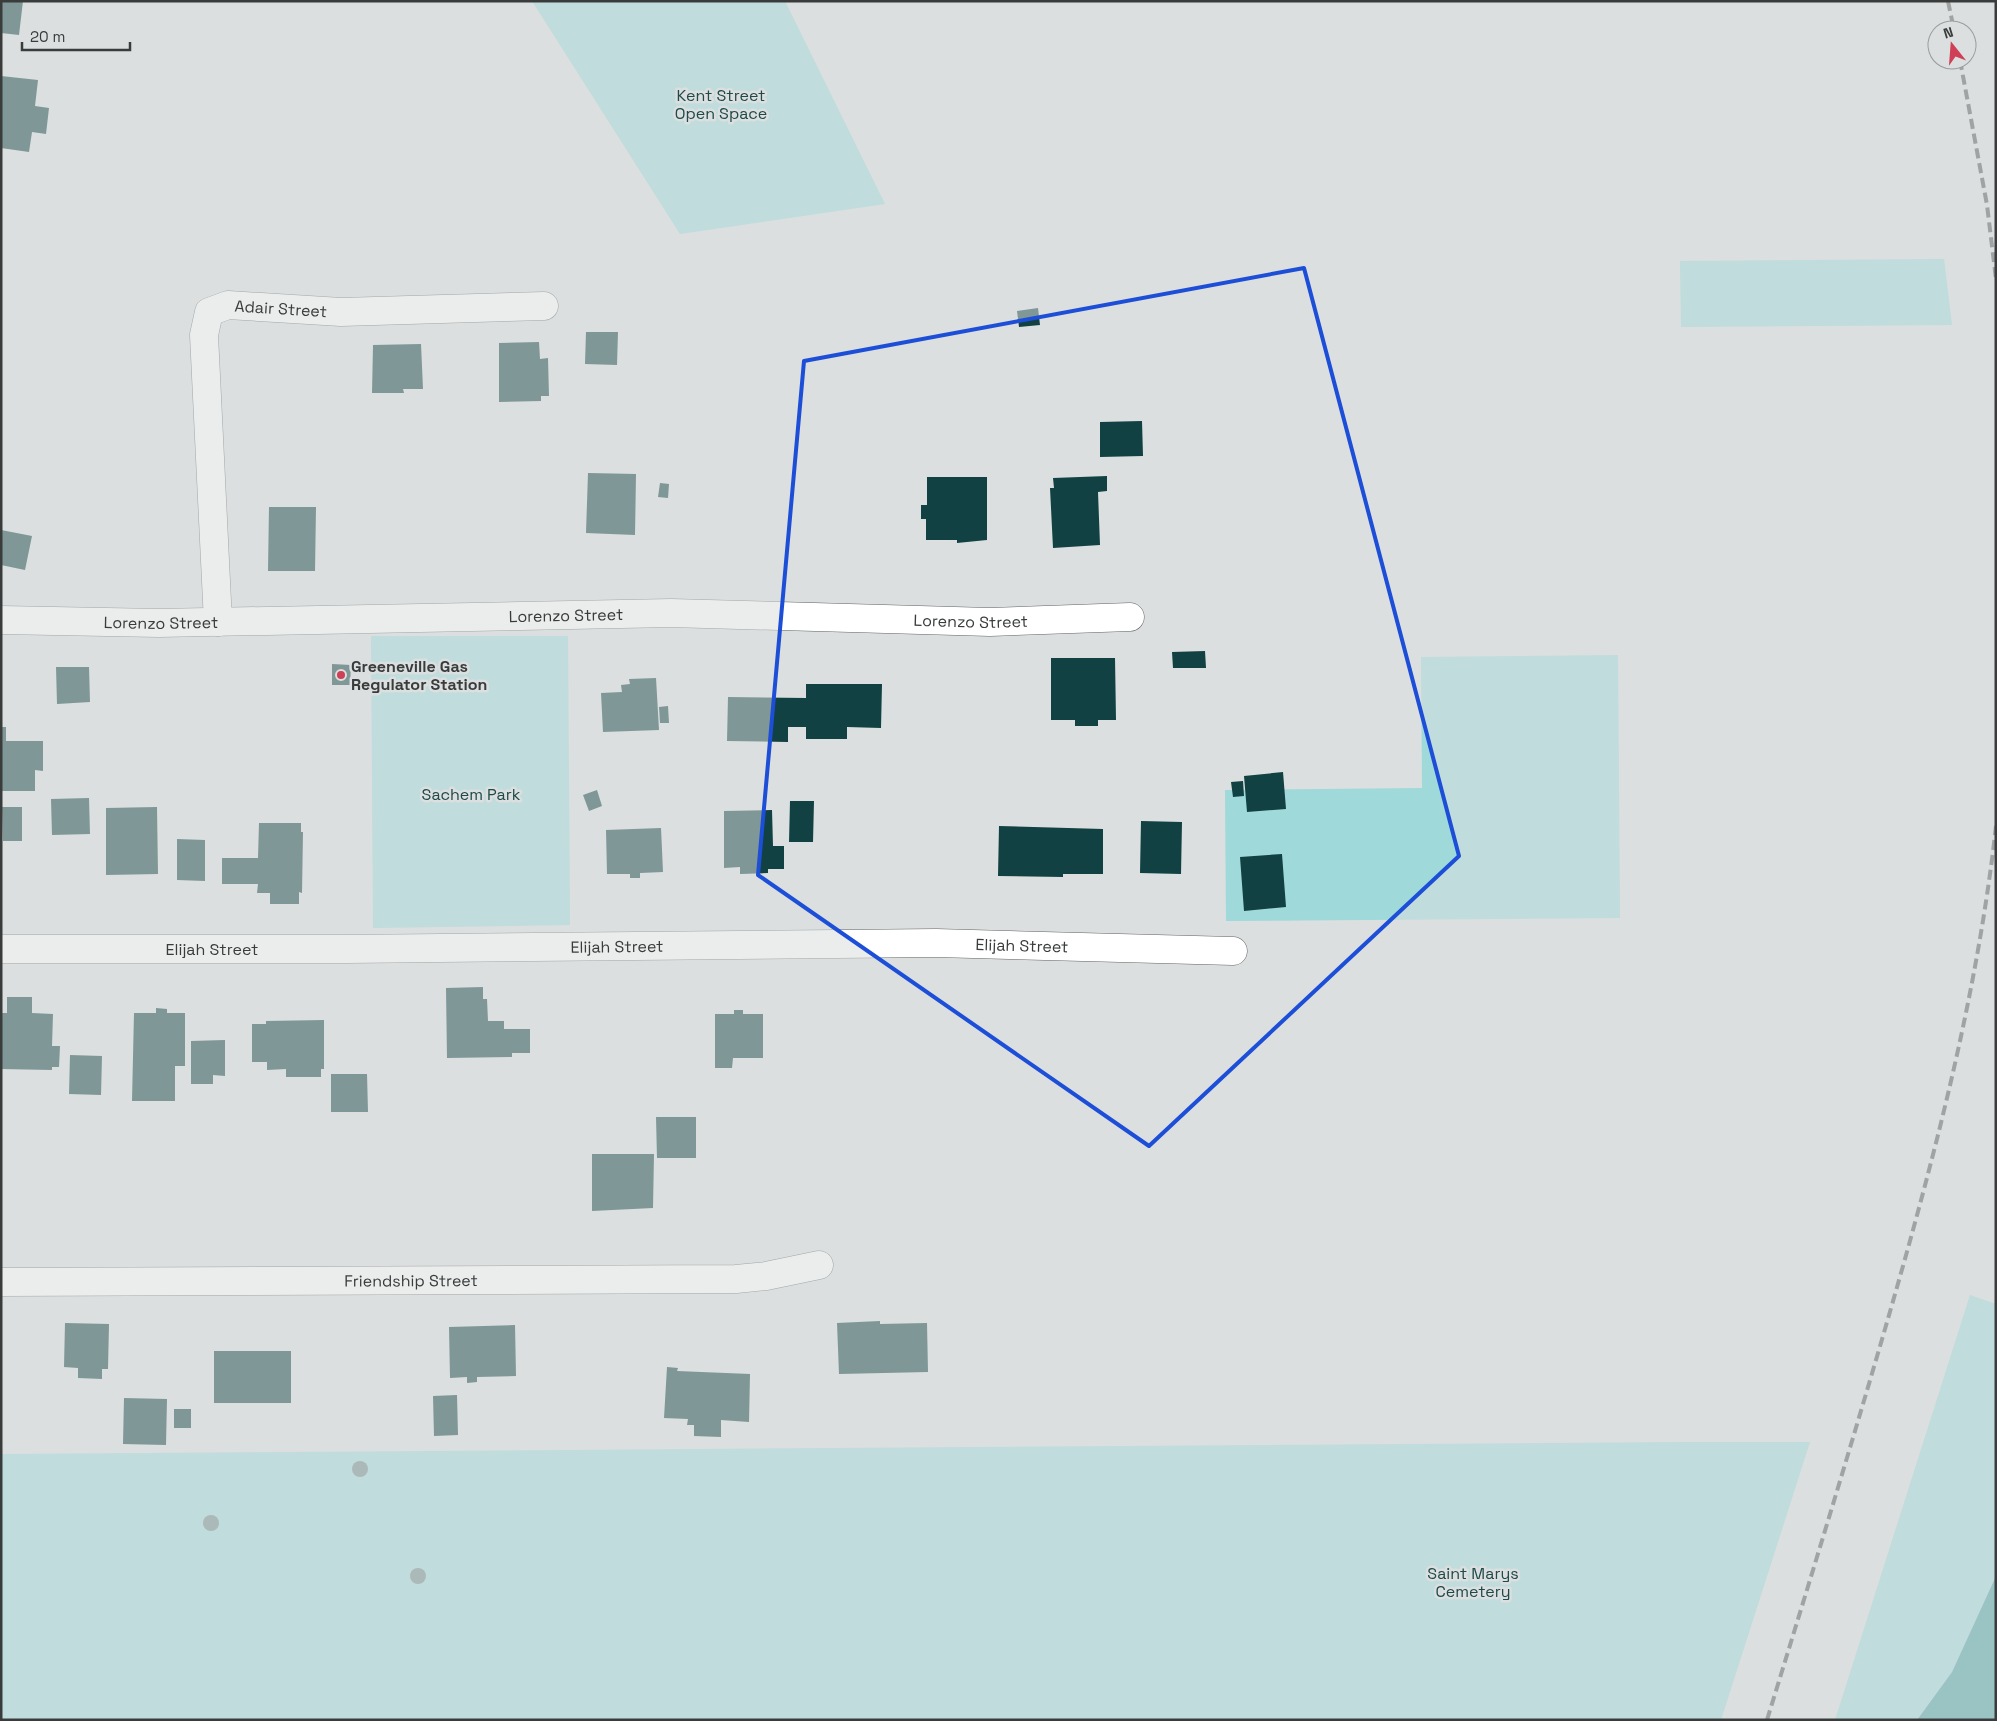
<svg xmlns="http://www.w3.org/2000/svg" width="1997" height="1721" font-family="'Space Grotesk',sans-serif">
	<rect width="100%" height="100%" fill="#dbdfdf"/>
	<!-- green -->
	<path fill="#9fd9d9" d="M532,1h253l100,203 -205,30z
		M1944,259l8,66 -271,2 -1,-66z
		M371,636h197l2,289 -197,3z
		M1618,655l2,263 -394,3 -1,-131 197,-2 -1,-131z
		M1970,1295l26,9v272l-44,96 -35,48h-82z
		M1689,1442h121l-89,278h-1720v-266z"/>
	<!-- water -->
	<path fill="#4da4a5" d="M1996,1576v144h-79l35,-48z"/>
	<!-- building -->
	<path fill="#114142" d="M1,1h22l-4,34 -18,-2z
		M1,76l37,4 -3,26 14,2 -3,26 -14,-2 -3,20 -28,-4z
		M1038,308l2,17 -21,2 -2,-16z
		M586,332h32l-1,33 -32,-1z
		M539,342l1,17 8,-1 1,38h-8v5l-42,1v-59z
		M421,344l2,45h-20l1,4h-32l1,-48z
		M1142,421l1,35 -43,1v-35z
		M588,473l48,1 -1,61 -49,-2z
		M1107,476v15l-9,1 2,53 -47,3 -3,-60h4l-1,-10z
		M927,477h60v63l-30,3v-3h-31v-21h-5v-14h6z
		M660,483l9,1 -1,14 -10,-1z
		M269,507h47l-1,64h-47z
		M1,530l31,6 -7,34 -24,-5z
		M1205,651l1,17h-33l-1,-16z
		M1051,658h64l1,62h-18v6h-23v-6h-24z
		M332,664l19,1 -1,20h-18z
		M56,667h33l1,35 -33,2z
		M656,678l3,52 -56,2 -2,-39 21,-1 -1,-7 9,-1 -1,-5z
		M806,684h76l-1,44 -34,-1v12h-41v-12h-18v15l-61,-1 1,-44 78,1z
		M668,706l1,17h-9l-1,-16z
		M1,727h5v14h37v30l-8,-1v21h-34z
		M1283,772l3,37 -39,3 -3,-36z
		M1243,781l1,15 -11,1 -2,-15z
		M597,790l5,16 -13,5 -6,-16z
		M89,798l1,36 -38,1 -1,-36z
		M790,801h24l-1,41h-24z
		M2,807h20v34h-19z
		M157,807l1,67 -52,1v-67z
		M772,810l1,36h11v23h-16v4l-28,1v-7l-16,1v-57z
		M1141,821l41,1 -1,52 -41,-1z
		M259,823h42v9h2l-1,61 -3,-1v12h-29v-11h-13l1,-9h-36v-26h36z
		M999,826l104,3v45h-40v3l-65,-1z
		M661,828l2,44 -23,1v5h-10v-4h-23l-1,-44z
		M177,839l28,1v41l-28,-1z
		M1282,854l4,53 -42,4 -4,-54z
		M483,987v12h4l1,22h16v8h26v24h-18v4l-65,1 -1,-70z
		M7,997h25v16l21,1 -1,32h8l-1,21h-7v3l-51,-1v-56h6z
		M156,1008l11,1v4h18v53h-10v35h-43l2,-88h22z
		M734,1010h9v4h20v44h-30l-1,10h-17v-54h19z
		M324,1020v49h-3v8h-35v-8l-19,1v-8h-15v-38h14v-3z
		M225,1040v36l-12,-1v9h-22v-43z
		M70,1055l32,1 -1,39 -32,-1z
		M331,1074h36l1,38h-37z
		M656,1117h40v41h-39z
		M592,1154h62l-1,54 -61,3z
		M880,1321v3l47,-1 1,49 -89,2 -2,-51z
		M65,1323l44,1 -1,45h-6v10l-24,-1v-10l-14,-1z
		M515,1325l1,51 -39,1v5l-10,1v-6l-17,1 -1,-51z
		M214,1351h77v52h-77z
		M667,1367l11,1 -1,3 73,3 -1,48 -28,-2v17l-27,-1v-11h-7l1,-6 -24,-1z
		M457,1395l1,40 -24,1 -1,-40z
		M124,1398l43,1 -1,46 -43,-1z
		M174,1409h17v19h-17z"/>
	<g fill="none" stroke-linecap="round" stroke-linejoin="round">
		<!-- minor casing -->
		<g stroke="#616464" stroke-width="29">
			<g id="minor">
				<path id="s1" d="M1,620l158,3 512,-10 319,9 140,-5"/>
				<path id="s2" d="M218,622l-14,-287 5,-23 19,-7 113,7 203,-6"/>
				<path id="s3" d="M1,949h346l589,-6 297,8"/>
				<path id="s4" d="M1,1282l735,-3 30,-3 53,-11"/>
			</g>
		</g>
		<!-- minor -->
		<use href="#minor" stroke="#fff" stroke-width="28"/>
		<!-- rail -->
		<path stroke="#5a5c5c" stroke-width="4" stroke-dasharray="10 5" stroke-linecap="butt" d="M1948,1l6,29
			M1960,60l27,145 9,74
			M1767,1720c40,-130 80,-260 118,-391 48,-166 92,-332 111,-503"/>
	</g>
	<!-- trees -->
	<g fill="#748c8c">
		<circle cx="360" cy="1469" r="8"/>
		<circle cx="211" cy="1523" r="8"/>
		<circle cx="418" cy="1576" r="8"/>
	</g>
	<!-- marked area -->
	<path d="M0 0H1997V1721H0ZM1304,268l155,588 -310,290 -391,-271 46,-514z" fill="#dbdfdf" fill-opacity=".55" fill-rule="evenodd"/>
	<path fill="none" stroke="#1d4ed8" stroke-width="4" stroke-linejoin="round" d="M1304,268l155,588 -310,290 -391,-271 46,-514z"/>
	<!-- markers -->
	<circle fill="#cf3f55" stroke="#dbdfdf" stroke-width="2" cx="341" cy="675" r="5"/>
	<g text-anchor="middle" stroke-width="5" stroke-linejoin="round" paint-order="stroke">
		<!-- park labels -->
		<g font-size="16" fill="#204949" stroke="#dbdfdf">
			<text x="721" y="101">Kent Street<tspan x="721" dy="18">Open Space</tspan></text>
			<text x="471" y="800">Sachem Park</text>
			<text x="1473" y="1579">Saint Marys<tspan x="1473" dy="18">Cemetery</tspan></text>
		</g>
		<!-- street labels -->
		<g font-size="16" fill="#3a3c3c" stroke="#dbdfdf">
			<text dy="6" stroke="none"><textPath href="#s2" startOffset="384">Adair Street</textPath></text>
			<text dy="6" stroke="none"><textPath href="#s1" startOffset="565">Lorenzo Street</textPath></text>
			<text dy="6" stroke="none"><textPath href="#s1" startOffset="970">Lorenzo Street</textPath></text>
			<text dy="6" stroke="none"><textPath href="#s1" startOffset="160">Lorenzo Street</textPath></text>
			<text dy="6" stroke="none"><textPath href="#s3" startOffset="1021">Elijah Street</textPath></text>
			<text dy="6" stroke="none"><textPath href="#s3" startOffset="616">Elijah Street</textPath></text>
			<text dy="6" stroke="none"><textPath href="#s3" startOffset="211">Elijah Street</textPath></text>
			<text dy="6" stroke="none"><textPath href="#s4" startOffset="410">Friendship Street</textPath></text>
		</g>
		<!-- poi labels -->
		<g font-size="16" font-weight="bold" fill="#3a3c3c" stroke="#dbdfdf" text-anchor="start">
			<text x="351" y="672">Greeneville Gas<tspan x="351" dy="18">Regulator Station</tspan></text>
		</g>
	</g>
	<!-- border -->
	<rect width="1997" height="1721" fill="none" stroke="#3a3c3c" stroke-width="5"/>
	<!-- north arrow -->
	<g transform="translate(1952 45) rotate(343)"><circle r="24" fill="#dbdfdf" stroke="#9b9e9e"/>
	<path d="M0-4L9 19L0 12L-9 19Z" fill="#cf3f55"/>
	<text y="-8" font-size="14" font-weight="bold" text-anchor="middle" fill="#3a3c3c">N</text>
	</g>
	<!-- scale -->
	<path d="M22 42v8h108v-8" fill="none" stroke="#3a3c3c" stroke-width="2.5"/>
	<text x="30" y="42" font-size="15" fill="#3a3c3c" stroke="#dbdfdf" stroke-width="4" paint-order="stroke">20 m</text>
</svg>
